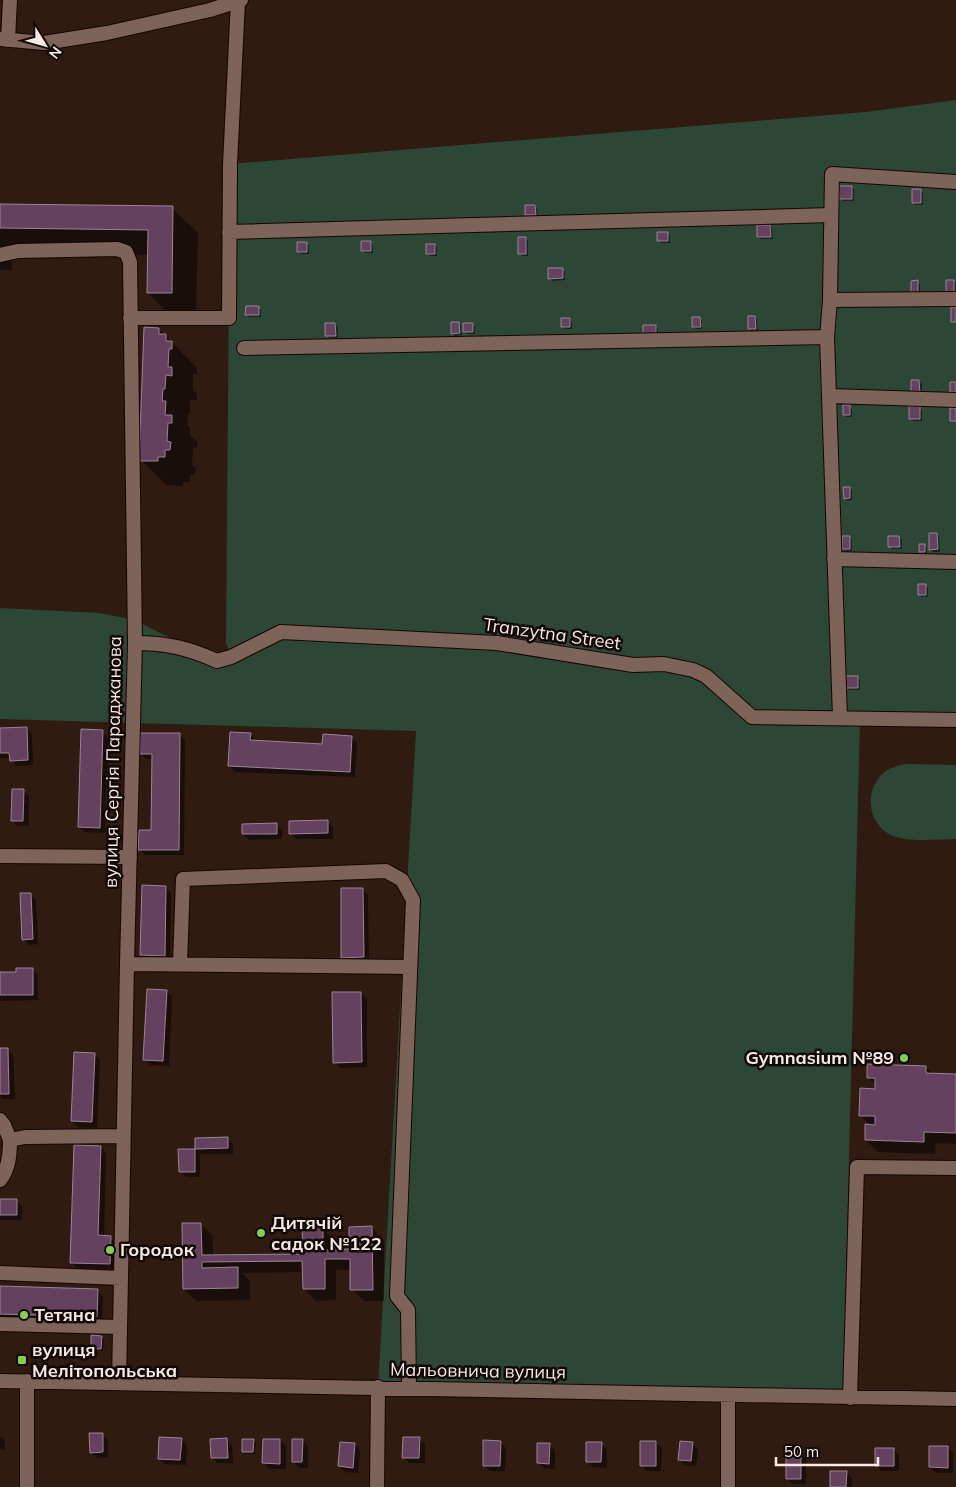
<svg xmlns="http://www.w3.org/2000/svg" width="956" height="1487" font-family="Mulish,sans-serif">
	<rect width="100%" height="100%" fill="#301b11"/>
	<!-- green -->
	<path fill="#2d4736" d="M956,100v620l-96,-1 -17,678 -465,-10 38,-656 -416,-12v-111l99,5 36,7 64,33 32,3 -5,-13 4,-479 636,-52z
		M904,764l52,1v74c-19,0 -48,4 -65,-4 -25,-12 -27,-48 -5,-64 6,-4 12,-5 18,-7z"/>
	<!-- shadow -->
	<path fill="#0007" d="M852,187l2,2v12h-11l-2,-2z
		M920,191l3,2v12h-8l-2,-3z
		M0,206l172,2 26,25 -2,85h-23l-25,-25v-38l-136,-2v17h-12z
		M535,207l2,2 1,8h-9l-3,-2z
		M770,226l2,3 1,10h-12l-3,-2z
		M667,233l3,2v8h-9l-3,-2z
		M525,238l3,2v16h-6l-3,-3z
		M371,242l2,3v8h-8l-3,-3z
		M307,244l2,2v8h-8l-3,-3z
		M435,245l2,2v9h-7l-3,-3z
		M562,269l3,3v8l-13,1 -3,-3z
		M953,281l3,2v12l-6,1z
		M918,282l2,2v11h-6z
		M258,308l3,2v7h-12l-2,-2z
		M700,318l2,3v8h-6l-3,-3z
		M755,318l2,2 1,11h-6l-3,-2z
		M570,319l2,3v7h-7l-2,-2z
		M459,323l2,2 1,10 -7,1 -3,-3z
		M335,324l3,3v11h-9l-2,-3z
		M472,324l3,3v7h-8l-3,-2z
		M656,326l2,3v7h-11z
		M159,329l38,39v6h-4v16l4,4v6h-7v14h-2l-1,11 3,3v7l7,7v6l-4,-1 -1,18 4,3 -1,7h-5v7h-7v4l-17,-1 -25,-25z
		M919,382l3,2v11h-7z
		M849,406l3,3v8h-6l-2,-3z
		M919,407l3,3v11h-9l-3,-2z
		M850,488l2,3v9l-5,1 -2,-3z
		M937,534l2,3 1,15h-7l-3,-3z
		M850,537l2,3v11h-6l-2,-2z
		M899,538l3,2v9h-10l-2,-3z
		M924,545l3,3v6h-5l-2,-2z
		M926,585l2,3v9h-6l-3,-2z
		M858,677l2,3v10h-11l-2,-3z
		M26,728l6,6 1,31 -17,1 -5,-8h-11v-29z
		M102,731l6,6 -3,96 -20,-1 -6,-6z
		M179,734l6,6 -1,115h-39l-5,-6 12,-18 1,-72h-6l-6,-5z
		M250,734l6,6v2l67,3 28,-8 6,6 -2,34 -120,-5 -6,-6z
		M23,790l6,6v30h-11l-6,-5z
		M327,822l6,5v12h-37l-6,-6z
		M276,825l6,5v9l-33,1 -6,-6z
		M166,887l5,6 -1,68h-23l-5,-6z
		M362,889l6,6 1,68h-21l-5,-6z
		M30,894l6,6 2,44 -9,1 -6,-6z
		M32,969l6,6v25l-38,1v-28h17z
		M166,991l6,6 -3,69 -19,-1 -6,-6z
		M361,993l6,6v68l-27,1 -6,-6z
		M7,1049l6,6 2,44h-12l-3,-3v-46z
		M95,1054l5,6 -3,68 -19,-1 -6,-6z
		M926,1067l8,7 22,1v69l-20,-1 -1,11 -57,-2 -12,-12 5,-14 -11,-11 16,-25v-5l-8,-8z
		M228,1139l5,5v10h-35l2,2v21h-14l-6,-6v-21h18l-2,-2z
		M101,1147l5,6 -2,84h6l6,6 -1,26 -38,-1 -6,-6z
		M0,1200h16l6,6v14h-22z
		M201,1224l12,12v20l91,-1 18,-27 12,12 1,11h15l22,-23 12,12v61h-20l-12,-12 -1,-19h-15v30l-20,1 -12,-12v-17l-62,1 8,8v19l-54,1 -12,-12z
		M0,1287l97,3 6,6 -1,26 -102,-3z
		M101,1337l3,2 -1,12h-8l-3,-3z
		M102,1434l6,6v17l-11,1 -6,-6z
		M0,1437l5,2v11l-5,-1z
		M181,1439l6,6 -1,20 -21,-1 -6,-6z
		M419,1439l6,5v19h-16l-5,-6z
		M226,1440l6,5 1,18h-15l-6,-5z
		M253,1440l3,3 -1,11h-10l-2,-3z
		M280,1440l6,6v23h-17l-5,-6z
		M302,1440l6,6v22h-9l-6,-6z
		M500,1442l6,6 -1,23h-15l-6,-6z
		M656,1443l6,5 -1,23h-14l-6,-6z
		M692,1443l6,6 -2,17 -11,-1 -6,-6z
		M355,1444l5,6 -2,23 -13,-1 -6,-6z
		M601,1444l6,5v19l-14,-1 -6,-6z
		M549,1445l6,5v19l-11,-1 -6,-5z
		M948,1448l5,5v20h-17l-6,-6z
		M893,1449l6,6v16h-17l-6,-5z
		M801,1452l5,6v26h-13l-6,-6z
		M846,1472l6,6v9h-20z"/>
	<!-- building -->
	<path fill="#64415e" stroke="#9b8496" d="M839,186h13v13h-13z
		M912,189h9v14h-9z
		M0,204l173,2 -1,87h-25l1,-63 -148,-2z
		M525,205h10l1,10h-11z
		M757,225h13l1,12h-14z
		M657,232h11v9h-11z
		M518,237h8v17h-8z
		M361,241h10v10h-10z
		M297,242h10v10h-10z
		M426,244h9v10h-9z
		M548,268h15v10l-15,1z
		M918,280v13h-7v-12z
		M946,280h8v13l-8,1z
		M246,306h13v9h-14z
		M951,307h5v15h-5z
		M748,316h7l1,13h-8z
		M692,317h8l1,10h-9z
		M561,318h9v9h-9z
		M451,322h8l1,11 -9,1z
		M325,323h10l1,13h-11z
		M463,323h10v9h-10z
		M643,325h13v9h-13z
		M144,327l15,1v6h7v7h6v8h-3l-1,18h4v9l-6,-1 -1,14h-2l-1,12h4l-1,14h7v8h-4l-1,18 4,1 -1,8h-5v7h-7v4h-19z
		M911,380h8l1,13h-9z
		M950,382h6v10h-6z
		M843,405h7v10h-7z
		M909,406h11v13h-11z
		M950,408h6v13h-6z
		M843,487h7v11l-6,1z
		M929,533h8l1,16 -9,1z
		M842,536h8v13h-8z
		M888,536h11l1,11h-12z
		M919,544h6v8h-6z
		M918,584h8v11h-8z
		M845,676h13v12h-13z
		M27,727l1,33 -18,1 -1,-8h-9v-25z
		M81,729l22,1 -3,98 -22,-1z
		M230,732l21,1 -1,7 72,4 1,-10 29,2 -2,36 -122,-6z
		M140,733h40l-1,117h-41l1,-20h12l1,-76h-12z
		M12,789h12l-1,32h-12z
		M328,820v13l-39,1v-13z
		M277,823v11h-35v-10z
		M142,885l24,1 -1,70 -25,-1z
		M341,888h22l1,69 -23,1z
		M20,893h11l2,46 -11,1z
		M16,968h17v27h-33v-23h16z
		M147,989l20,1 -4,71 -20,-1z
		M332,992h29l1,70 -29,1z
		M0,1048h8l1,46h-9z
		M74,1052l21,1 -3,69 -21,-1z
		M867,1064l59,2v7l30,1v59l-32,-1v10l-59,-2v-16l10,1v-9h-16l1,-28 15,1v-11h-8z
		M228,1137v11l-33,1v-11z
		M74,1145l27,1 -3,89 13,1 -1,28 -40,-1z
		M178,1149h17v23h-16z
		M0,1199h17v16h-17z
		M182,1223h19l1,32 101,-1 -1,-27 21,-1v24l26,-1v-22l23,-1 1,64h-23v-31h-25v30h-22l-1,-28 -100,1v6l36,-1v21l-55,1z
		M0,1286l98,3 -1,28 -97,-3z
		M91,1335l11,1 -1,13h-10z
		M89,1433h14v19l-13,1z
		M159,1437l23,1 -2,22 -22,-1z
		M403,1437h17l-1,21h-17z
		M227,1438l1,20h-17l-1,-19z
		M242,1439h12l-1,13h-11z
		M263,1439h17v25l-18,-1z
		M292,1439h11l-1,23h-10z
		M483,1440l18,1 -1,25h-17z
		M640,1441h16v25h-16z
		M680,1441l13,1 -2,19 -13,-1z
		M340,1442l15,1 -2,25 -15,-2z
		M586,1442h16l-1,20h-15z
		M537,1443h13l-1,21 -12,-1z
		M929,1446h19v22l-19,-1z
		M875,1448h19v18h-19z
		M786,1451h15v28h-15z
		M830,1471h17l-1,16h-16z"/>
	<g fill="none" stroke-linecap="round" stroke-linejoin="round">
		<!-- minor casing -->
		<g stroke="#170501" stroke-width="16">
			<path id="minor" d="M0,39l44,4 63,-10 103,-23 31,-10
				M8,40l2,-40
				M229,232l602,-17
				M0,255l18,-4 99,-2 9,3 4,10 5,381 -8,321 -8,418
				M830,300l126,-1
				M130,318h99l1,-154 8,-163
				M244,348l583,-11
				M829,396l127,4
				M834,559l122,3
				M135,643c32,0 53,5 82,18l14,-4 50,-25 216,11 136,22 31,-1 29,6 13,6 46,41 204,3
				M840,718l-13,-381 3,-37 2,-126 124,8
				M0,856l130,1
				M127,964l283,3
				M180,964l3,-85 203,-8 16,9 11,20 -16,396 11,14 1,78
				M0,1120l4,5 6,15
				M0,1180c9,-11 10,-26 10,-40l15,-3 98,-1
				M0,1273l120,5
				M0,1324l119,3
				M0,1381l956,18
				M850,1398l7,-231 99,1
				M27,1487v-106
				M377,1487l1,-100
				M728,1487v-92"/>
		</g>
		<!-- minor -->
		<use href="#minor" stroke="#7d6358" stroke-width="14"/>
	</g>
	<!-- markers -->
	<g fill="#84cf4d" stroke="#110805" stroke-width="2">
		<circle cx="904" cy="1058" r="5"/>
		<circle cx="261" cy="1233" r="5"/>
		<circle cx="110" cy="1250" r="5"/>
		<circle cx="24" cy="1315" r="5"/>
		<rect x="17" y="1355" width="10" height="10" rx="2.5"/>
	</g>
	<g text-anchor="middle" stroke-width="5" stroke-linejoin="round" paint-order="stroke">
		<!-- street labels -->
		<g font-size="18" fill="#f8e9e2" stroke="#110805">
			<text transform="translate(552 634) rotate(8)" y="6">Tranzytna Street</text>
			<text transform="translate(113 762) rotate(-89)" y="6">вулиця Сергія Параджанова</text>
			<text transform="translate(478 1371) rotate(1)" y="6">Мальовнича вулиця</text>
		</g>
		<!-- poi labels -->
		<g font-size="18" font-weight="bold" fill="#f8e9e2" stroke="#110805" text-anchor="start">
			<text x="894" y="1064" text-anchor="end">Gymnasium №89</text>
			<text x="271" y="1229">Дитячій<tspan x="271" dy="21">садок №122</tspan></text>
			<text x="120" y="1256">Городок</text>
			<text x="34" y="1321">Тетяна</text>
			<text x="32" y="1356">вулиця<tspan x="32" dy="21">Мелітопольська</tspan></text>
		</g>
	</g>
	<!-- north arrow -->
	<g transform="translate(45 45) rotate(127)" stroke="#110805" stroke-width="4" paint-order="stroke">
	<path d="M0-4L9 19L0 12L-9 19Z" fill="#f8e9e2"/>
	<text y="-8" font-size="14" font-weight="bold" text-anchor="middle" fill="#f8e9e2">N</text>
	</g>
	<!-- scale -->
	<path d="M776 1457v8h102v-8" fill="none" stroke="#f8e9e2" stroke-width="2.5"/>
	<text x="784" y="1457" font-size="15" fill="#f8e9e2" stroke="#110805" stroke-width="4" paint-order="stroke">50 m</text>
</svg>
